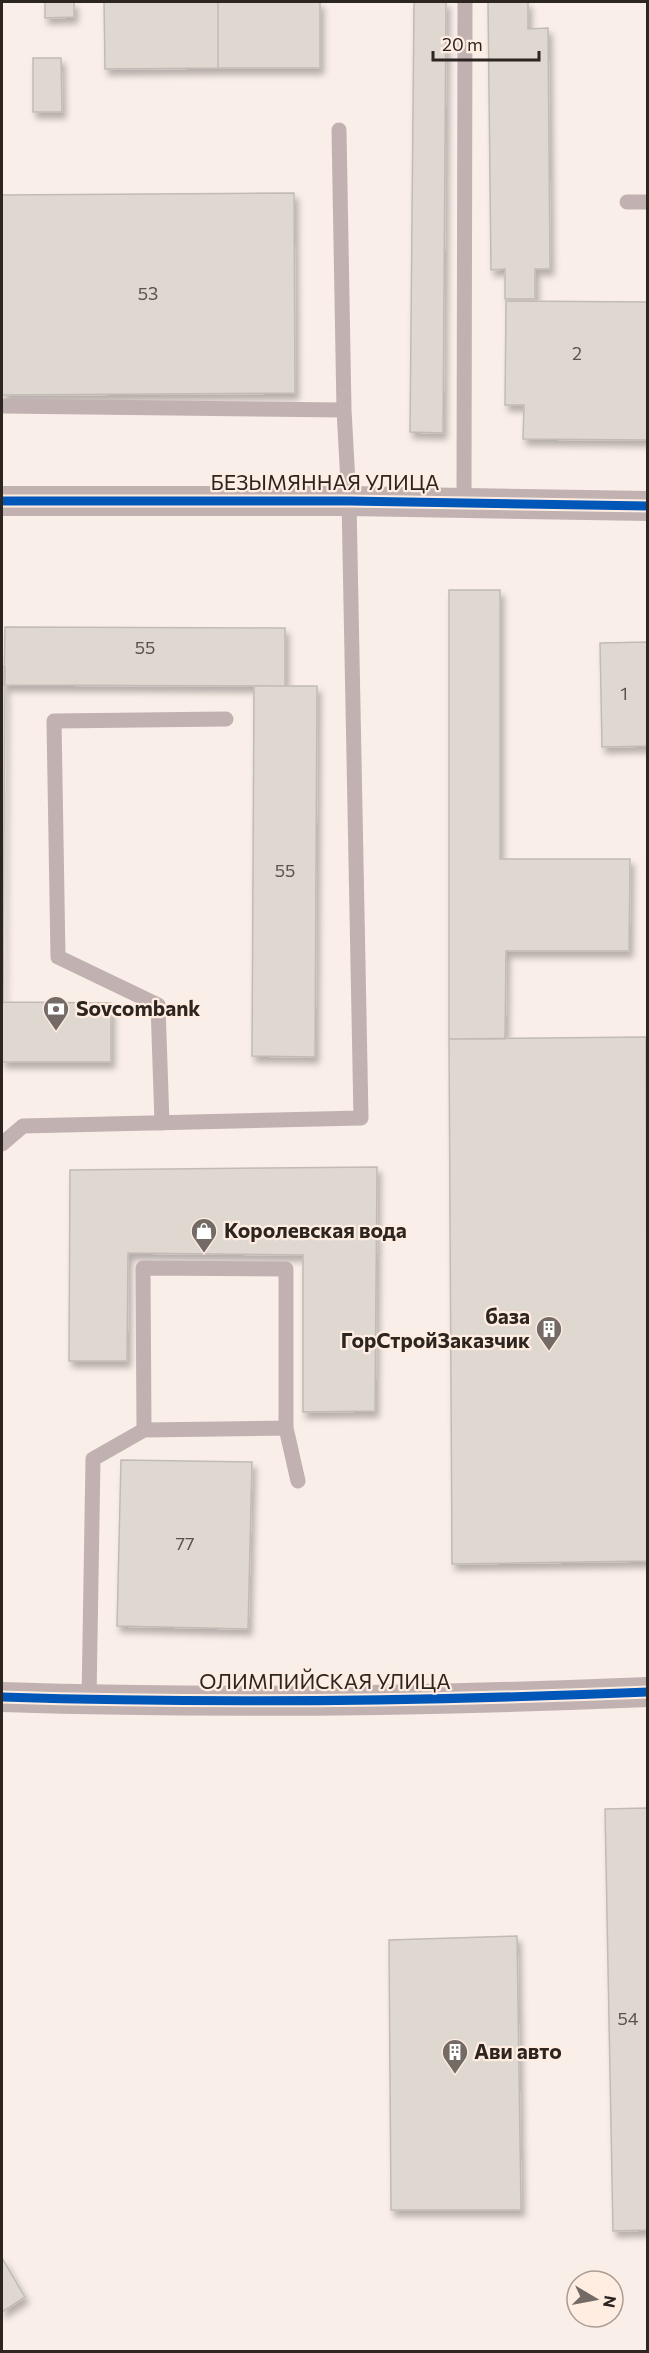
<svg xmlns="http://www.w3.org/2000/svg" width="649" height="2353" font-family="Commissioner,sans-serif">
	<defs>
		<filter id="shadow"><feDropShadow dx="3.5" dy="6" stdDeviation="3" flood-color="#0004"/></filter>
	</defs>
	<rect width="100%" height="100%" fill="#f9eee8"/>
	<!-- building -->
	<path fill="#dfd8d1" stroke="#c2bbb5" stroke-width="1.5" filter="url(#shadow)" d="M45,2h29v15l-29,1z
		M104,2h114v66l-113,1z
		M218,2h102v66h-102z
		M414,2h32l-3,431 -33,-1z
		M488,2h40v27l20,-1 2,241h-15v30h-30v-30l-14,1z
		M33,58h28l1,54h-29z
		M294,193l1,200 -293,2v-200z
		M506,301l142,1v138l-125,-1 1,-34h-19z
		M449,590h51v269h130l-1,92h-123l-1,88h-56z
		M5,627l280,1v58l-281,-1z
		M648,642v104l-46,1 -2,-104z
		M2,667h3l-2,335h-1z
		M254,686h63l-2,371 -63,-1z
		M2,1002l109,1v59h-109z
		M646,1037l2,524 -196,3 -3,-525z
		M377,1167l-2,244 -72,1v-157l-175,-2 -1,108h-58l1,-191z
		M121,1460l131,2 -4,167 -131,-3z
		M648,1808v422l-35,1 -8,-422z
		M517,1936l4,274h-130l-2,-270z
		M2,2258l23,39 -23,15z"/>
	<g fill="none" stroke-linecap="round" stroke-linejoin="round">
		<!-- service -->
		<path stroke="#c1b2b1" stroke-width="15" d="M339,130l5,280
			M627,202h21
			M2,406l342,4 5,91 12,617 -338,8 -21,18
			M464,502l1,-500
			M162,1123l-4,-118 -100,-48 -4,-236 172,-2
			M143,1268l143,1v159l-142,2z
			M286,1428l12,53
			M89,1700l4,-241 51,-29"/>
		<!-- minor -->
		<path stroke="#c1b2b1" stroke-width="30" d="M2,501h347l299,5
			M2,1697c215,7 430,4 646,-5"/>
		<!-- cycleway casing -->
		<g stroke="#ffede2" stroke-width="13">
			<path id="cycleway" d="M2,501h347l299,5
				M2,1697c215,7 430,4 646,-5"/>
		</g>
		<!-- cycleway -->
		<use href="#cycleway" stroke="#0057b8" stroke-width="9"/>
	</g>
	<!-- icons -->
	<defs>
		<g id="bank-pin" transform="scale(1.35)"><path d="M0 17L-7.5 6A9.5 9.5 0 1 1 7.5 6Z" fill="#746b66" stroke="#ffede2"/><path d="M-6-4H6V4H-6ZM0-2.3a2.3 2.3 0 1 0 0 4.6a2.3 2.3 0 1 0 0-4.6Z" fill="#fff"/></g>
		<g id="shop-pin" transform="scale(1.35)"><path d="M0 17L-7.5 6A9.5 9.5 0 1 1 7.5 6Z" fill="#746b66" stroke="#ffede2"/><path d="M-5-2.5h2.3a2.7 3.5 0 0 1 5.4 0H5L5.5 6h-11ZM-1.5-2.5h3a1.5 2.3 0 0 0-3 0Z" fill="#fff"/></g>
		<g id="building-pin" transform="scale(1.35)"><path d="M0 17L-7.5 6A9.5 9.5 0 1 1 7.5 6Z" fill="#746b66" stroke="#ffede2"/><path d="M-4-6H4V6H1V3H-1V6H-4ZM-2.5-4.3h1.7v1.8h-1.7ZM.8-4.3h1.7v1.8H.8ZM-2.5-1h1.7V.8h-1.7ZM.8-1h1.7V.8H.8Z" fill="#fff"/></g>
	</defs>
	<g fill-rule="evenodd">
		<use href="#bank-pin" x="56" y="1009"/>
		<use href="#shop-pin" x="204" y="1231"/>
		<use href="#building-pin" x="549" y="1329"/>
		<use href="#building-pin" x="455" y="2052"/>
	</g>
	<g text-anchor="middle" stroke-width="4.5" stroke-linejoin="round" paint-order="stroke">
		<!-- number labels -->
		<g font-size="18" fill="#5a534d">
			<text x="148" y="300">53</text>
			<text x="577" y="360">2</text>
			<text x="145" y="654">55</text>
			<text x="624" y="700">1</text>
			<text x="285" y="877">55</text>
			<text x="185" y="1550">77</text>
			<text x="628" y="2025">54</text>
		</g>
		<!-- street labels -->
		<g font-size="21" fill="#2d2520" stroke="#ffede2">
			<text x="325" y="490">БЕЗЫМЯННАЯ УЛИЦА</text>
			<text x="325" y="1689">ОЛИМПИЙСКАЯ УЛИЦА</text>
		</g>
		<!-- poi labels -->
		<g font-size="21" font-weight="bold" fill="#2d2520" stroke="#ffede2" text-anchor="start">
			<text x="76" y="1016">Sovcombank</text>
			<text x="224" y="1238">Королевская вода</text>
			<text x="530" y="1324" text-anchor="end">база<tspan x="530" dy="24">ГорСтройЗаказчик</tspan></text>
			<text x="474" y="2059">Ави авто</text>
		</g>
	</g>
	<!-- border -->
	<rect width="649" height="2353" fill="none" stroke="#2d2520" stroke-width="6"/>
	<!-- north arrow -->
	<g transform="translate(595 2299) rotate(100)"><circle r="28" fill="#ffede2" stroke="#ab9d94" stroke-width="1.5"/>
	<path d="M0-4.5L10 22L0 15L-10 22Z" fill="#746b66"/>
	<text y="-9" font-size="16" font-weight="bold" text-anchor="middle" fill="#2d2520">N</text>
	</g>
	<!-- scale -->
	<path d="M433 51v9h106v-9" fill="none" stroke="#2d2520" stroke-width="3"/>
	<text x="442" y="51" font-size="18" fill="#2d2520" stroke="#ffede2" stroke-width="4.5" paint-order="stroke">20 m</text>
</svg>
